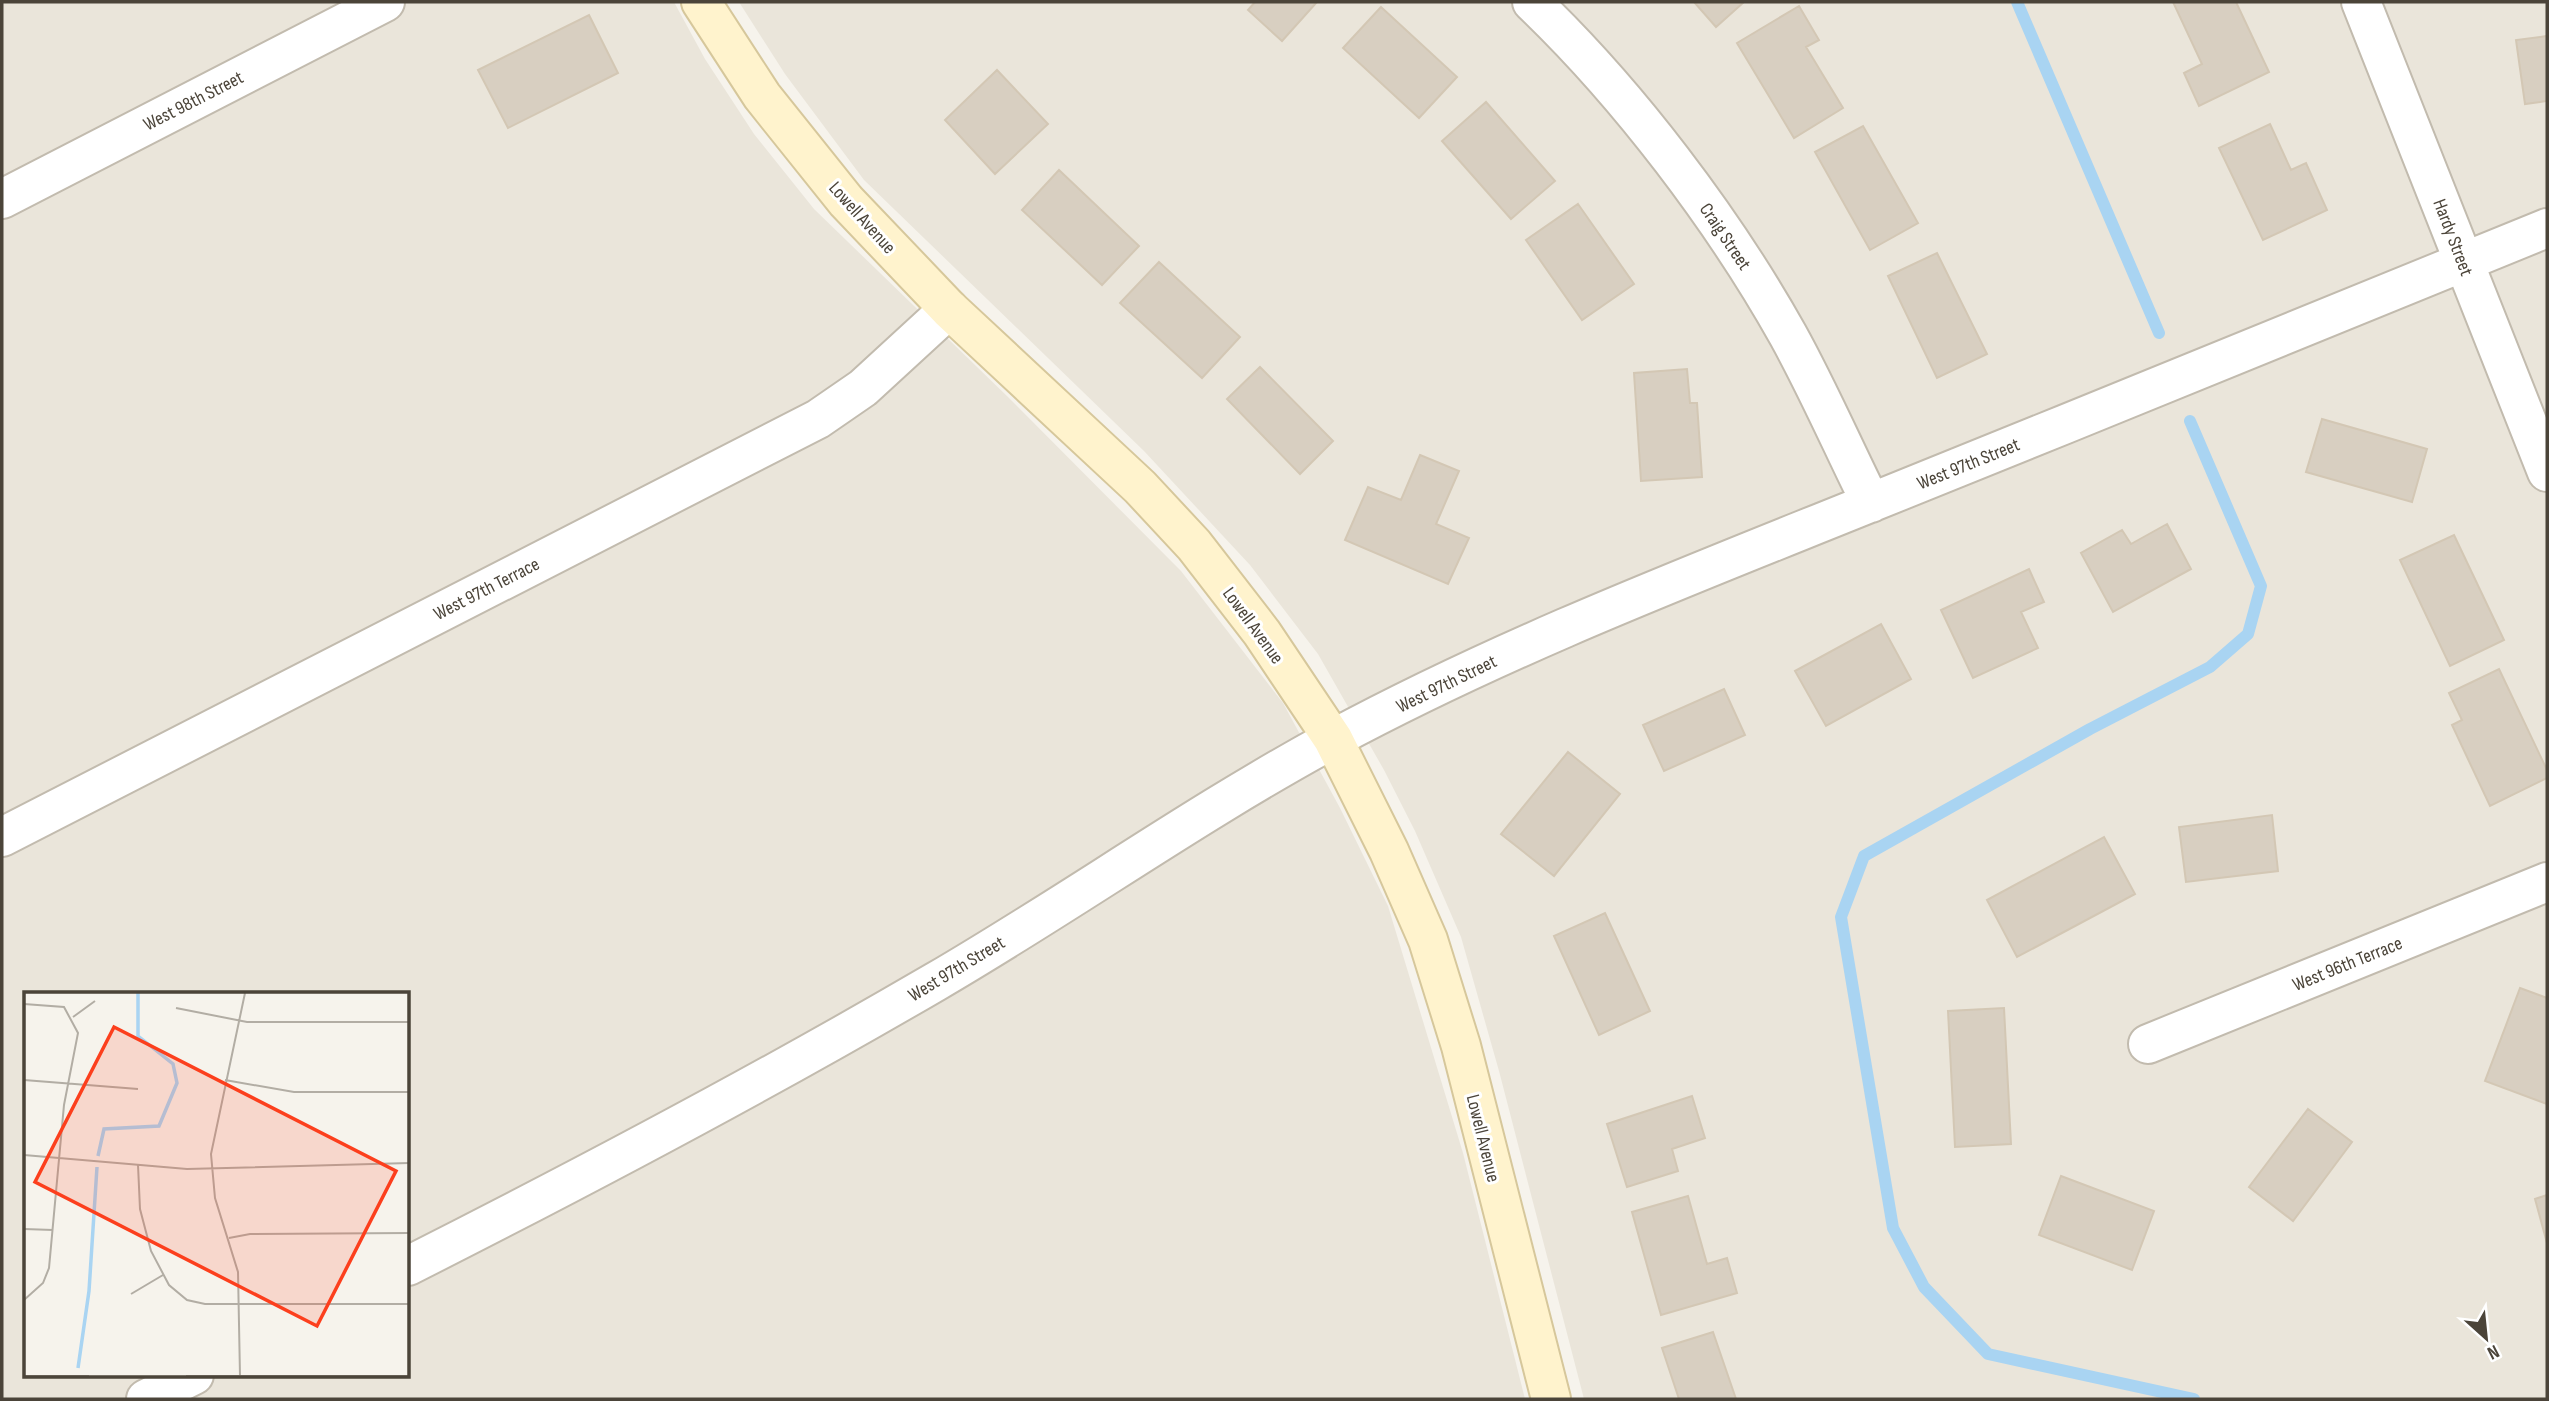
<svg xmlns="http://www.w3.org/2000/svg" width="2549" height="1401" font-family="'Sofia Sans Condensed',sans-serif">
	<rect width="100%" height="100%" fill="#f6f3ec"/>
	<!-- residential -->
	<path fill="#eae5da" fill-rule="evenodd" d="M2,2h672l31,57 49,75 60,75 194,188 173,174 102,132 57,105 48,98 75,247 62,246h-1523zM26,993h382v382h-382z
		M739,2h1808v1397h-963l-85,-328 -38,-134 -46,-106 -31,-61 -66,-116 -68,-89 -106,-114 -280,-271 -79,-106z"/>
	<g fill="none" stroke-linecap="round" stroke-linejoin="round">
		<!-- stream -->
		<path stroke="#a9d4f2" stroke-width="12" d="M2017,2l142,331
			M2190,421l71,165 -13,48 -38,33 -120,62 -226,127 -23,61 52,311 31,59 64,67 206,45"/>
	</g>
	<!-- building -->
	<path fill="#d8cfc1" stroke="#d3c7b4" stroke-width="2" d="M1255,2h62l-35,39 -34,-31z
		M1694,2h50l-28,25z
		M2173,2h63l33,70 -70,34 -15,-33 18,-9z
		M1799,6l20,34 -13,7 37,61 -49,30 -57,-95z
		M1381,7l76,70 -38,41 -76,-70z
		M589,15l29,58 -110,55 -30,-58z
		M2547,36v65l-22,3 -9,-64z
		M997,70l51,54 -53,50 -50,-54z
		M1486,102l69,79 -44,38 -69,-78z
		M2270,124l21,46 15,-7 21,47 -64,30 -44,-92z
		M1863,126l55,97 -48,27 -55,-98z
		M1059,170l80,76 -37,39 -80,-75z
		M1578,204l56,80 -52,36 -56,-80z
		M1937,253l50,101 -50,24 -49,-102z
		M1159,262l81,75 -38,41 -82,-75z
		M1260,367l73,74 -33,33 -73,-75z
		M1687,369l3,34h7l5,74 -61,4 -7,-108z
		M2322,419l105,30 -15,53 -106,-30z
		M1420,455l39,16 -23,53 33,14 -21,46 -103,-44 23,-53 33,13z
		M2167,524l24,45 -78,43 -32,-59 41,-23 9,14z
		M2454,535l50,105 -54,26 -50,-106z
		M2029,569l15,33 -23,10 17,36 -65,30 -32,-68z
		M1881,624l30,55 -85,47 -31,-55z
		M2499,669l48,101v8l-57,28 -38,-81 10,-5 -13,-27z
		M1724,689l21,46 -81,36 -21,-46z
		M1568,752l52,42 -66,82 -53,-42z
		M2272,815l6,56 -92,11 -7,-55z
		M2104,837l31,57 -118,63 -30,-57z
		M1605,913l45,98 -51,24 -45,-99z
		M2520,988l27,10v106l-62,-23z
		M2004,1008l7,136 -56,3 -7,-136z
		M1692,1096l13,42 -33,11 6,22 -51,16 -20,-63z
		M2308,1109l44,33 -59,79 -44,-34z
		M2061,1176l93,35 -22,59 -93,-35z
		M2547,1195v48l-12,-44z
		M1688,1196l19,68 20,-6 10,35 -76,22 -29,-103z
		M1713,1332l23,67h-57l-17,-51z"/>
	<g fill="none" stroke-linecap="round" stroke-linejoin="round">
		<!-- street casing -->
		<g stroke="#c2bbae" stroke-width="42">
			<path id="street" d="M1532,2c96,92 191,217 256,333 30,54 55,112 83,168
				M2361,2l186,470
				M2,199l383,-197
				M2,837l816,-418 45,-31 86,-79
				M2148,1044l399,-162
				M408,1266c178,-90 354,-183 527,-284 134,-78 261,-169 398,-243 173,-93 356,-163 537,-236 226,-91 452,-183 677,-275
				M146,1399l48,-24"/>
		</g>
		<!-- secondary casing -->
		<g stroke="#d6c79b" stroke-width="42">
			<path id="secondary" d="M701,2l61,94 84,105 103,108 191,178 54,58 68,88 71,106 56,112 39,89 33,106 90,353"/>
		</g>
		<!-- street -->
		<use href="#street" stroke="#fff" stroke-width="38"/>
		<!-- secondary -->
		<use href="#secondary" stroke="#fff3cd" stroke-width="38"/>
	</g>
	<g text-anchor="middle" stroke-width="6" stroke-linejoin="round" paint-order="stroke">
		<!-- street labels -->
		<g font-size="19" fill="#4b4439" stroke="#fff">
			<text transform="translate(193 100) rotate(-27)" y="7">West 98th Street</text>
			<text transform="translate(863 217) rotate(48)" y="7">Lowell Avenue</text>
			<text transform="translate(1726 236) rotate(56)" y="7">Craig Street</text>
			<text transform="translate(2454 237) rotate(69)" y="7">Hardy Street</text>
			<text transform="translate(1968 463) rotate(-22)" y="7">West 97th Street</text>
			<text transform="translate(486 588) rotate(-27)" y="7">West 97th Terrace</text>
			<text transform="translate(1254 625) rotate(54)" y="7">Lowell Avenue</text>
			<text transform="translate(1446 683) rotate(-26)" y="7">West 97th Street</text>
			<text transform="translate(2347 963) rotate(-22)" y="7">West 96th Terrace</text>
			<text transform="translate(956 968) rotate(-31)" y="7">West 97th Street</text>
			<text transform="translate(1484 1138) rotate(76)" y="7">Lowell Avenue</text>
		</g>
	</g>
	<!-- overview -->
	<g transform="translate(24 992)">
		<rect width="385" height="385" fill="#f6f3ec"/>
		<path fill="none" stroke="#a9d4f2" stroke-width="3.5" d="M74,164l6,-27 55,-3 18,-43 -4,-19 -35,-28v-43M54,376l11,-77 8,-124"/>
		<path fill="none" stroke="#b2ada4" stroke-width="2" d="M0,12l40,3 14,26 -14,72 -15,163 -6,15 -19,17M152,16l71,14h162M49,25l22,-16M0,88l114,9M201,88l69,12h115M0,163l163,14 222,-6M114,173l2,44 11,42 18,34 18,15 18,4h204M0,237l29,1M205,246l21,-4 159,-1M107,302l32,-19M0,384h65M162,384h223M216,384l-2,-104 -23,-74 -4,-44 34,-161"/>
		<path fill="#fc3f1d" fill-opacity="0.15" stroke="#fc3f1d" stroke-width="3.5" d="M90,35l282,144 -79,155 -282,-144z"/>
		<rect width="385" height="385" fill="none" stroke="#4b4439" stroke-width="3.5"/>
	</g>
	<!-- border -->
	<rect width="2549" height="1401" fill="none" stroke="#4b4439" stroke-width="7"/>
	<!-- north arrow -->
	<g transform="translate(2486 1338) rotate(153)" stroke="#ffffff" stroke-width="5" paint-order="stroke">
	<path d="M0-5L12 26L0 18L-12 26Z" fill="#4b4439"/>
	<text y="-10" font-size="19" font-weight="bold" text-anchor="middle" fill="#4b4439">N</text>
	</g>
</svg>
